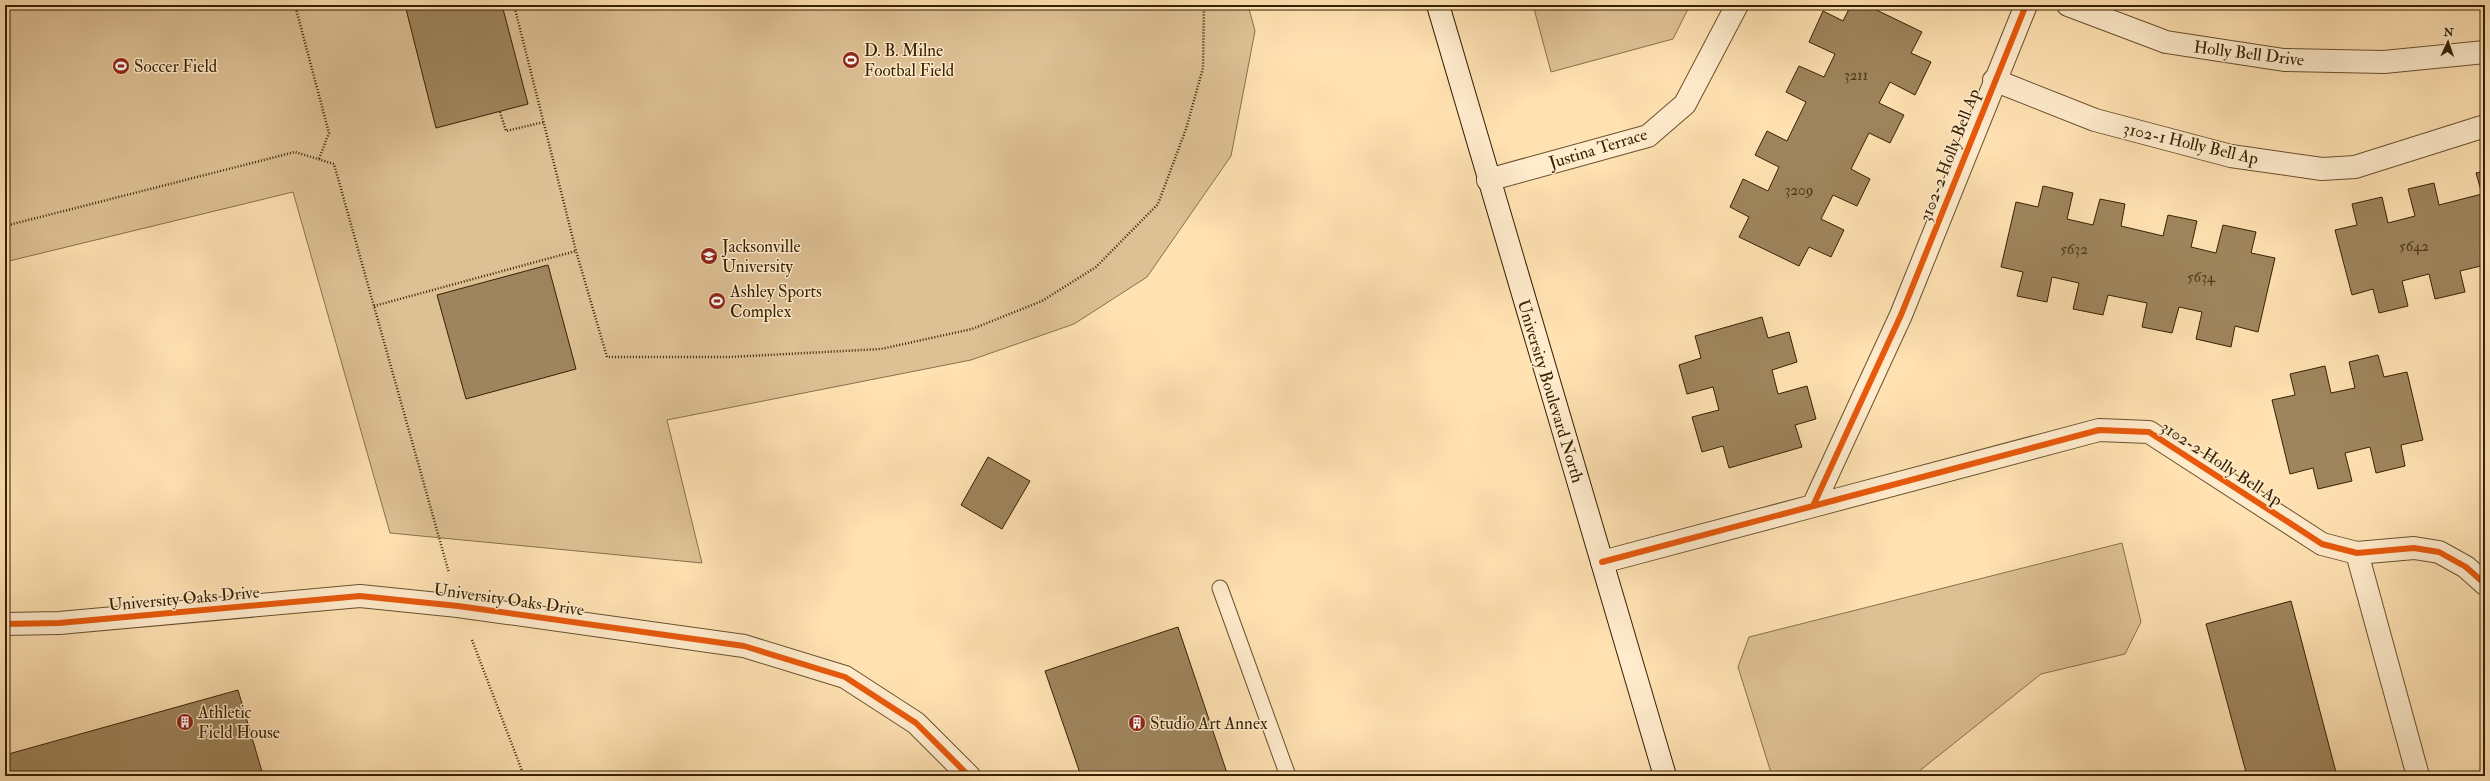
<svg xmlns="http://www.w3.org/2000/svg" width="2490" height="781" font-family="'IM FELL Double Pica',serif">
	<rect width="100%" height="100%" fill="#ffe1b2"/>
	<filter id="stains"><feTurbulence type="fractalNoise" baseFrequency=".005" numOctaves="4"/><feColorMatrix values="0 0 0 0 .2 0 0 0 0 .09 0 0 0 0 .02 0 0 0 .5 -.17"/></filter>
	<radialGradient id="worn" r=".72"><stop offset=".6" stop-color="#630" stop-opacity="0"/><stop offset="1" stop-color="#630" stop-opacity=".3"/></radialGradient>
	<!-- green -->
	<path fill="#ddc094" stroke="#8a704a" d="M5,5h1243l7,26 -24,125 -84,121 -73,47 -103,36 -304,60 35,143 -312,-30 -97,-341 -288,70z
		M1533,5h157l-17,34 -122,33z
		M2122,543l19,79 -16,32 -84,20 -128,102h-141l-34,-109 11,-30z"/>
	<!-- building -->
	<path fill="#9f855d" stroke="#372100" d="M405,5h97l26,99 -92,24z
		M1851,5h15l56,27 -11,21 20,9 -16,33 -25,-13 -11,21 25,12 -14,28 -21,-10 -18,36 19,10 -13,27 -24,-11 -12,24 23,11 -13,27 -22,-10 -10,19 -60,-29 10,-20 -19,-10 13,-28 25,12 11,-24 -24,-12 12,-24 20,10 19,-39 -20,-10 13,-26 25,11 11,-23 -26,-12 14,-31 20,10z
		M2485,171v94l-25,6 5,21 -30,7 -6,-25 -27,7 6,25 -29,7 -6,-24 -21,6 -17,-65 22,-5 -5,-21 30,-7 6,26 27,-7 -7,-27 26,-6 5,22 43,-11 -6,-21z
		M2043,186l30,7 -6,26 26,6 7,-26 25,5 -4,22 42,10 5,-21 29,6 -6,26 25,6 7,-28 33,7 -5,21 24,5 -17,74 -23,-6 -4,21 -35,-8 6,-27 -23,-5 -7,26 -30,-6 5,-24 -39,-8 -5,20 -30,-6 6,-26 -27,-6 -5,25 -30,-6 6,-24 -22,-5 15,-65 22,5z
		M548,265l28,104 -110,30 -29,-104z
		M1762,317l6,21 21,-6 8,30 -25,8 6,24 29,-8 9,33 -21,6 7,22 -73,21 -6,-22 -21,6 -10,-35 27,-7 -6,-23 -26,7 -8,-29 22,-7 -6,-22z
		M2378,355l6,22 23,-5 16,68 -22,5 4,21 -29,7 -6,-26 -25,6 7,28 -34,8 -5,-21 -23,6 -18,-74 23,-5 -5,-21 35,-8 6,27 24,-5 -6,-26z
		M988,457l42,24 -28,48 -41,-24z
		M2291,601l46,175h-90l-41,-152z
		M1178,627l50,149h-147l-36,-105z
		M238,690l25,85 -258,1v-21z"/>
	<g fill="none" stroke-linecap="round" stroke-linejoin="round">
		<!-- service casing -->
		<g stroke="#69512c" stroke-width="17">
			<path id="service" d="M1220,588l68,188"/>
		</g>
		<!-- minor casing -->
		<g stroke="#69512c" stroke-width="24">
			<path id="minor" d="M2068,5l98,37 118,18 100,2 101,-10
				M1994,80l101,40 136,36 91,13 33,-2 130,-41
				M1488,180l160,-44 37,-32 52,-99
				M1813,506l286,-76 50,2 173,112 35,9 57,-5 25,4 27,15 19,17
				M2357,553l61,223
				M1602,562l211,-56 88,-191 125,-310
				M5,624l54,-1 301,-27 98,10 286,40 101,31 71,46 53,53"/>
		</g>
		<!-- secondary casing -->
		<g stroke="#372100" stroke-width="24">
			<path id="secondary" d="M1438,5l227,771"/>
		</g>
		<!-- path -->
		<path stroke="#372100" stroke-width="2.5" stroke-dasharray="1 2" stroke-linecap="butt" d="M295,5l34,128 -10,26
			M514,5l62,246 31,106h123l151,-8 91,-20 70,-28 54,-34 62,-63 28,-75 17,-61 1,-63
			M500,112l6,19 38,-9
			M5,226l290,-74 39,12 115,409
			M374,306l202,-55
			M472,640l52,136"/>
		<!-- service -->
		<use href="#service" stroke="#ffeccd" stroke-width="15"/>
		<!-- minor -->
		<use href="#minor" stroke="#ffeccd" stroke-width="22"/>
		<!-- secondary -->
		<use href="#secondary" stroke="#ffeccd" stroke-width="22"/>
		<!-- cycleway casing -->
		<g stroke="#ffeccd" stroke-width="8">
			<path id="cycleway" d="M1813,506l286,-76 50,2 173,112 35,9 57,-5 25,4 27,15 19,17
				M1602,562l211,-56 88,-191 125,-310
				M5,624l54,-1 301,-27 98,10 286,40 101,31 71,46 53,53"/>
		</g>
		<!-- cycleway -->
		<use href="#cycleway" stroke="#e8590c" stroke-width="6"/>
	</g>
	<!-- icons -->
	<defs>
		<g id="stadium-disc" transform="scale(0.9)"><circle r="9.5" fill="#8f2418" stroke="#ffeccd"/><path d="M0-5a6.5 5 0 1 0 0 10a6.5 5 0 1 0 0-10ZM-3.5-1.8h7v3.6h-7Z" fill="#fff"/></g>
		<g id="university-disc" transform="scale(0.9)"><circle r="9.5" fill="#8f2418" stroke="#ffeccd"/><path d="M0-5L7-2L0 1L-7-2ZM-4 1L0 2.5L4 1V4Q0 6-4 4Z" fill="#fff"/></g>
		<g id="building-disc" transform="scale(0.9)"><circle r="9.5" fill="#8f2418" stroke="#ffeccd"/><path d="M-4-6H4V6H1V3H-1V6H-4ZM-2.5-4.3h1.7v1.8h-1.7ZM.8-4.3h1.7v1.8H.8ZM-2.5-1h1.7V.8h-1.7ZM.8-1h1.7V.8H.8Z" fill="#fff"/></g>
	</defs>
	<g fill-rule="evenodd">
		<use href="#stadium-disc" x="851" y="60"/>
		<use href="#stadium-disc" x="121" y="66"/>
		<use href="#university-disc" x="709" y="256"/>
		<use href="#stadium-disc" x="717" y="301"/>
		<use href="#building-disc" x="185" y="722"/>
		<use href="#building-disc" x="1137" y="723"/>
	</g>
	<g text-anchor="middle" stroke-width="3" stroke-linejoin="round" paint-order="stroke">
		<!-- number labels -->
		<g font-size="15" fill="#513a17">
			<text x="1856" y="80">3211</text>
			<text x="1799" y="195">3209</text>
			<text x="2414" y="251">5642</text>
			<text x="2074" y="254">5632</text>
			<text x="2201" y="282">5634</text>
		</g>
		<!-- poi labels -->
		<g font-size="17" fill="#372100" stroke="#ffeccd" text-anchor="start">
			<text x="864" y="56">D. B. Milne<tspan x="864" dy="20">Footbal Field</tspan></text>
			<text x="134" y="72">Soccer Field</text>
			<text x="722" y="252">Jacksonville<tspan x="722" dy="20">University</tspan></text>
			<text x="730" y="297">Ashley Sports<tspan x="730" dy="20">Complex</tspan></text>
			<text x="198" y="718">Athletic<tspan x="198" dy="20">Field House</tspan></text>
			<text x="1150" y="729">Studio Art Annex</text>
		</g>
		<!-- street labels -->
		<g font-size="17" fill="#372100" stroke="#ffeccd">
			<text transform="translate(2249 53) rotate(7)" y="6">Holly Bell Drive</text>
			<text transform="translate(2191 143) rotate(13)" y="6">3102-1 Holly Bell Ap</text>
			<text transform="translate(1598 148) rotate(-17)" y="6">Justina Terrace</text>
			<text transform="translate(1949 155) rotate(-69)" y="6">3102-2 Holly Bell Ap</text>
			<text transform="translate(1551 391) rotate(73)" y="6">University Boulevard North</text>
			<text transform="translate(2222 463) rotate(33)" y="6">3102-2 Holly Bell Ap</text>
			<text transform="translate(184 598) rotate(-5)" y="6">University Oaks Drive</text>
			<text transform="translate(509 599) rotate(8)" y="6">University Oaks Drive</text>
		</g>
	</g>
	<!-- margin -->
	<rect width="2490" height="781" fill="none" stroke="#ffe1b2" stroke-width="20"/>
	<rect x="6" y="6" width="2478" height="769" fill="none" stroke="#372100" stroke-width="2"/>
	<rect x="10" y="10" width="2470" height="761" fill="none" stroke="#372100"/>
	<!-- north arrow -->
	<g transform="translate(2448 42) rotate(3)" stroke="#ffeccd" stroke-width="3" paint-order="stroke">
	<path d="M0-3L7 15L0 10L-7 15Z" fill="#372100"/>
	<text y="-6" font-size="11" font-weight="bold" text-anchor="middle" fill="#372100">N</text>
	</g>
	<rect width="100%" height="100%" filter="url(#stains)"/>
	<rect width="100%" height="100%" fill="url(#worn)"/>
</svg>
